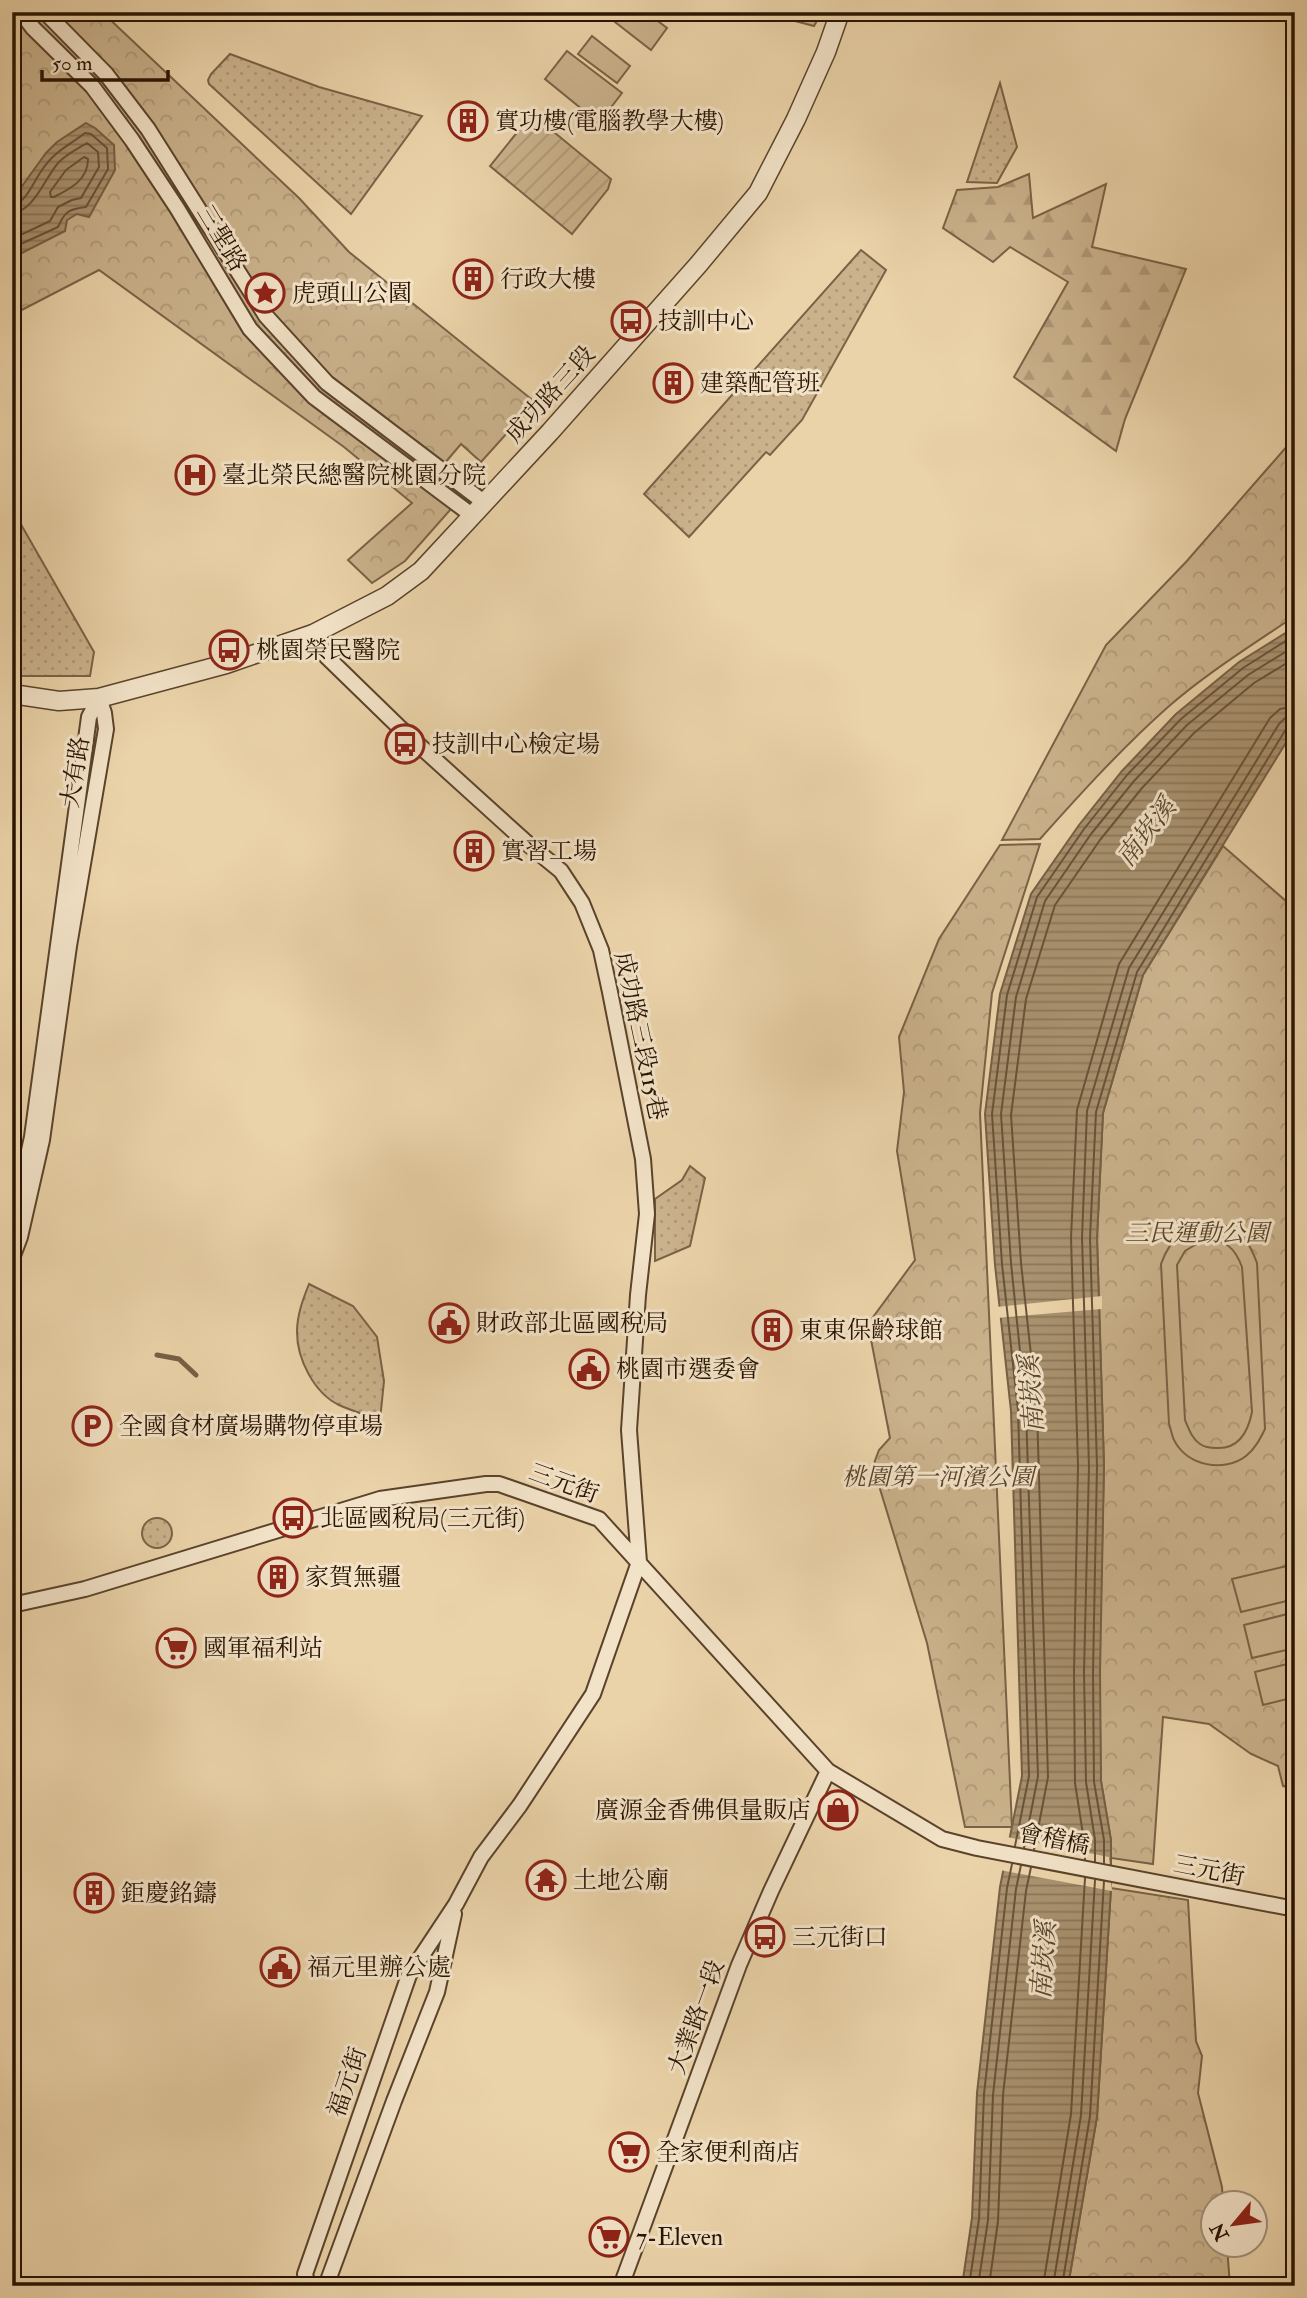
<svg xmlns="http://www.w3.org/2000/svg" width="1307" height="2298" font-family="'IM FELL Double Pica','Noto Serif TC',serif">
	<defs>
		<pattern id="grass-dots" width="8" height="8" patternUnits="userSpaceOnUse" patternTransform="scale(1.75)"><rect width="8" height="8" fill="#cab28c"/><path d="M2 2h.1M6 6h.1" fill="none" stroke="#ae9877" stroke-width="1.8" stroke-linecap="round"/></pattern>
		<pattern id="forest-firs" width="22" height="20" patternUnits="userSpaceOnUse" patternTransform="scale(1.75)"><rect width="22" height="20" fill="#cab28c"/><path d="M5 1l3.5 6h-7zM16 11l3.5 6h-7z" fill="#ae9877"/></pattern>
		<pattern id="park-crowns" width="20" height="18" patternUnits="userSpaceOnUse" patternTransform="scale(1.75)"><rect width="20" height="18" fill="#cab28c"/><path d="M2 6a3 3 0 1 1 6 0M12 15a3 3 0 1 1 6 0" fill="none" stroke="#ae9877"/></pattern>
		<pattern id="garden-furrows" width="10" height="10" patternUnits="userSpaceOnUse" patternTransform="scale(1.75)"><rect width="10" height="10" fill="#cab28c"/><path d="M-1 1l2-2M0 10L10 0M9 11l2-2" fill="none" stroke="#ae9877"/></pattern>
		<pattern id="water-rules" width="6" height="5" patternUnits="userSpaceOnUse" patternTransform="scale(1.75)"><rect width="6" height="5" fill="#a99270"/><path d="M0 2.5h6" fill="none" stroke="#8a765a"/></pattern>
	</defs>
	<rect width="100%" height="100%" fill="#ebd3a9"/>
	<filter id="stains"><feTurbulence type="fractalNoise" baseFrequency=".00286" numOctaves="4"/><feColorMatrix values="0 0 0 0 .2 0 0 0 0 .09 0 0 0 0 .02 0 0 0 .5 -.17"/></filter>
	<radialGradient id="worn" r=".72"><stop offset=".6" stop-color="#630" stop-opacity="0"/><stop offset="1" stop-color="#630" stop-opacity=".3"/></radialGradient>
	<!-- grass -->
	<path fill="url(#grass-dots)" stroke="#7a6246" stroke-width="2" d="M230,54l89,33 103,29 -71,98 -142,-130 -1,-4 3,-6z
		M1000,83l17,64 -20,36 -30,-1z
		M861,250l25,20 -84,150 -32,35 -4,-3 -77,85 -45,-43z
		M19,521l75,131 -4,24h-70l-8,-1v-150z
		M690,1166l15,12 -15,68 -35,15v-62l27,-19z
		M309,1284l44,22 24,31 7,44 -4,39c-13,-5 -28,-9 -41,-15 -25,-12 -42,-46 -42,-73 0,-17 6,-33 12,-48z
		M142 1533a15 15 0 1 1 30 0a15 15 0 1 1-30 0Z"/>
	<!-- forest -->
	<path fill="url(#forest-firs)" stroke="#7a6246" stroke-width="2" d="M1029,174l4,44 73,-34 -14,63 94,22 -61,150 -9,32 -102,-74 54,-95 -58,-35 -17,15 -50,-34 14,-38 41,-3z"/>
	<!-- park -->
	<path fill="url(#park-crowns)" stroke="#7a6246" stroke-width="2" d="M12,12h90l197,186 50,54 186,150 -54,60 -20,-18 -34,40 14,12 10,13 -46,52 -33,22 -24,-23 64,-57 -68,-56 -245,-177 -87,45z
		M771,12h51l-8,14 -19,-5z
		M1295,437v179c-43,29 -88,57 -127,91 -46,41 -87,86 -128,132l-38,1 104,-195 80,-83z
		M1040,844l-48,149 -12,120 32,714h-47l-38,-184 -54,-177 6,-16 11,-12 -22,-114 47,-64 -18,-109 7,-59 -5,-55 40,-98 61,-94z
		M1223,846l72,63v879l-12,-2 -5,-20 -27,-12 -42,-30 -46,-7 -10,147 -42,-6v-17l-10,-60 -2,-108 5,-207 -7,-228 6,-125 40,-138z
		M1111,1888l77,12 8,141 6,15 -4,37 24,94 1,16 -11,1v42h15l3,40h-162l29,-169z"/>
	<!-- garden -->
	<path fill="url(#garden-furrows)" stroke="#7a6246" stroke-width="2" d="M532,114l79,65 -3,10 -36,45 -82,-68z"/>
	<!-- pitch -->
	<path fill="#cab28c" stroke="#7a6246" stroke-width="2" fill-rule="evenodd" d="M608,12h38l21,16 -16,22 -45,-35z
		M592,36l38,30 -13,17 -39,-29z
		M567,51l55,42 -23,30 -54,-44z
		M1217,1223c24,6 32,18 40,40l8,166c-5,10 -10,20 -19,27 -22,17 -59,10 -72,-16 -2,-4 -3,-11 -5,-16l-8,-160c10,-28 26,-40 56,-41zM1205,1239c21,1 30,9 37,28l10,145c-4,20 -13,37 -35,36 -5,0 -13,-1 -17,-4 -8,-5 -11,-15 -15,-24l-8,-155 8,-14z
		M1295,1564v35l-54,13 -9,-33z
		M1295,1612v36l-43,10 -8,-33z
		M1295,1662v35l-32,8 -8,-33z"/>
	<!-- water -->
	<path fill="url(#water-rules)" stroke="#765f44" stroke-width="2" d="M86,123l9,5 19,17 1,25 -26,47 -12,-3 -10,6 -2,11 -47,24h-6v-55l34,-47 11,-11z
		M1295,627v101l-152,247 -40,138 -6,125 7,228 -4,206 1,109 10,59v48l-14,229 -29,169h-106l10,-68 5,-125 23,-206 22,-111 -11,-365 -16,-146 -10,-151 15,-120 31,-100 48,-69 43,-54 54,-57 63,-52z"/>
	<!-- pier -->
	<path fill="#ebd3a9" d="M1102,1296v13l-105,9 -1,-11z
		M1007,1837l102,20 3,34 -112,-21z"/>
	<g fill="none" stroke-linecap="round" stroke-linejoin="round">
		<!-- shore -->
		<path stroke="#695238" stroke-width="2" d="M84,157l4,2c0,21 -18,30 -34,38h-3l-1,-5 16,-22z
			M12,205c14,-2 21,-22 28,-32 14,-22 27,-26 45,-40l6,1 16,14 1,21 -22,38c-17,2 -21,4 -28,20l-46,21
			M12,213c22,-1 33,-36 47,-51 8,-8 18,-13 28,-19l11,9 1,15 -18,31 -9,2 -14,7 -8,14 -38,18
			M1015,1846l14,-70 -11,-366 -16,-146 -10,-150 15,-119 30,-98 47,-68 43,-54 54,-56 62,-51 52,-33
			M1024,1848l14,-72 -12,-366 -15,-147 -10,-149 15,-117 29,-96 46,-67 43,-53 53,-56 61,-50 47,-29
			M1034,1850l14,-73 -11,-367 -16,-147 -10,-148 15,-116 29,-94 45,-65 42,-52 52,-55 60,-50 41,-25
			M1085,1860l-1,-19 -9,-58 -1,-111 4,-206 -7,-228 6,-128 42,-146 151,-246 10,-9 15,-3
			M1095,1862v-22l-9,-58 -2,-110 5,-206 -7,-228 5,-127 42,-143 150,-244 6,-6 10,-2
			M1104,1863v-23l-10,-58 -1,-110 4,-206 -7,-228 6,-126 41,-140 149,-243 9,-4
			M969,2286l10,-67 5,-125 23,-206 5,-24
			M978,2286l10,-66 5,-125 23,-206 5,-24
			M989,2286l9,-65 5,-126 23,-204 5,-24
			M1043,2286l28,-172 14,-236
			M1053,2286l28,-171 14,-235
			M1062,2286l28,-170 14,-235"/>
		<!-- stream -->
		<path stroke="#765f44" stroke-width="5" d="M157,1355l22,4 17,16"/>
		<!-- minor casing -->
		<g stroke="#5a432b" stroke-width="18">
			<path id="minor" d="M21,12l12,16 59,58 40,54 45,68 73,121 64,68 159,119
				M45,12l61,62 42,55 118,187 61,67 158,120
				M12,1227l20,-90 57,-420 10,-19
				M12,1258l8,-21 22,-97 27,-194 37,-217 -2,-16 -5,-15
				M12,1605l73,-16 295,-90 106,-15h13l100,35 229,252 114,68 35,9 318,61
				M308,2286l-3,-12 104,-299 47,-71 25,-47 39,-52 73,-111 46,-132 -10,-132 9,-135 9,-81 -4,-55 -33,-167 -9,-42 -19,-47 -21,-32 -33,-27 -128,-116 -73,-71 -14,-23
				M326,2286l68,-185 43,-109 17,-78
				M621,2286l118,-321 32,-74 57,-120"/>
		</g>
		<!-- tertiary casing -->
		<g stroke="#5a432b" stroke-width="21">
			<path id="tertiary" d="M12,694l47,7 40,-3 127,-34 87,-30 74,-38 34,-25 129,-139 148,-167 60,-72 38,-74 30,-67 14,-40"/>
		</g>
		<!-- minor -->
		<use href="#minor" stroke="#f2e2c7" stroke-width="14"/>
		<!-- tertiary -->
		<use href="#tertiary" stroke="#f2e2c7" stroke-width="18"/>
	</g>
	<!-- icons -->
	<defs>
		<g id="building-ring" transform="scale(2.0125)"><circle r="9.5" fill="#f2e2c7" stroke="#8f2418" stroke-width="1.5"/><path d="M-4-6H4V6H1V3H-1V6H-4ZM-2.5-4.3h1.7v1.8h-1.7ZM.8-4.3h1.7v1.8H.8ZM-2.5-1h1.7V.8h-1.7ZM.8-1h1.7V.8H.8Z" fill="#8f2418"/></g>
		<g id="sight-ring" transform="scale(2.0125)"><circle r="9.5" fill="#f2e2c7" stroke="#8f2418" stroke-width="1.5"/><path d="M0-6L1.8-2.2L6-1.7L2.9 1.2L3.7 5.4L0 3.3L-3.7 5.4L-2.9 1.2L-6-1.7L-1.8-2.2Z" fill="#8f2418"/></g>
		<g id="bus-ring" transform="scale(2.0125)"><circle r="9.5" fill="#f2e2c7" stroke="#8f2418" stroke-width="1.5"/><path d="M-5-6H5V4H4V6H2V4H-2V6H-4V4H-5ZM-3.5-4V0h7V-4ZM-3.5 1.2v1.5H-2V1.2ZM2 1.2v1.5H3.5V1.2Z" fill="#8f2418"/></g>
		<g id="hospital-ring" transform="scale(2.0125)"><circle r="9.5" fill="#f2e2c7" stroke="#8f2418" stroke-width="1.5"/><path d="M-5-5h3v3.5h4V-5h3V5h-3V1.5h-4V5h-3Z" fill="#8f2418"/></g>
		<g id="civic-ring" transform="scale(2.0125)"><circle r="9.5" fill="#f2e2c7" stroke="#8f2418" stroke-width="1.5"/><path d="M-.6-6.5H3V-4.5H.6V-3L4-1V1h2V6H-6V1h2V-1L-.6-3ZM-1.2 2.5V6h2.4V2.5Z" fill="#8f2418"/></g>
		<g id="parking-ring" transform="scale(2.0125)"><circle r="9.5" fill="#f2e2c7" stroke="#8f2418" stroke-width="1.5"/><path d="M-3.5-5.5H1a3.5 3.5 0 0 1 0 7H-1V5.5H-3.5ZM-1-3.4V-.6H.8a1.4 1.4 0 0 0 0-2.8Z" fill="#8f2418"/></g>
		<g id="supermarket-ring" transform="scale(2.0125)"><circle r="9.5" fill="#f2e2c7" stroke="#8f2418" stroke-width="1.5"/><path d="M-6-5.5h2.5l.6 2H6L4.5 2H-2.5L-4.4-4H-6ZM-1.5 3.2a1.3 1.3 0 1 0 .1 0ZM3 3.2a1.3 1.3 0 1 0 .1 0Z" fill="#8f2418"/></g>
		<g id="shop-ring" transform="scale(2.0125)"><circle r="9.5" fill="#f2e2c7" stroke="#8f2418" stroke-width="1.5"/><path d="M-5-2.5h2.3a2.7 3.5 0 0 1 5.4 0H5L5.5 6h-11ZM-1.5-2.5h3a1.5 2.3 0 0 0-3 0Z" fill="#8f2418"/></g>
		<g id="temple-ring" transform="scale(2.0125)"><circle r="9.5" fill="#f2e2c7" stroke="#8f2418" stroke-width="1.5"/><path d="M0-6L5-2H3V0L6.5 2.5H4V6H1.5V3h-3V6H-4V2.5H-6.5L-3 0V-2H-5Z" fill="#8f2418"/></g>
	</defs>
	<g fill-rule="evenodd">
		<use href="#building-ring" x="468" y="121"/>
		<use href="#building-ring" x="473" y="279"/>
		<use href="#sight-ring" x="265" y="293"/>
		<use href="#bus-ring" x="631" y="321"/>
		<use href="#building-ring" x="673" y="383"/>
		<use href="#hospital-ring" x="195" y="475"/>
		<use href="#bus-ring" x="229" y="650"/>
		<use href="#bus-ring" x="405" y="744"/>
		<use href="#building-ring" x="474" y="851"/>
		<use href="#civic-ring" x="449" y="1323"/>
		<use href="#building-ring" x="772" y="1330"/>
		<use href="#civic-ring" x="589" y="1369"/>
		<use href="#parking-ring" x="92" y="1426"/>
		<use href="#bus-ring" x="293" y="1518"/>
		<use href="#building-ring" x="278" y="1577"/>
		<use href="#supermarket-ring" x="176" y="1648"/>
		<use href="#shop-ring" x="838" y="1810"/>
		<use href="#temple-ring" x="546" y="1880"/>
		<use href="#building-ring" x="94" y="1893"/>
		<use href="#bus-ring" x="765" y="1937"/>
		<use href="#civic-ring" x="280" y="1967"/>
		<use href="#supermarket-ring" x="629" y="2152"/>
		<use href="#supermarket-ring" x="609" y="2237"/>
	</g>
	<g text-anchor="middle" stroke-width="6" stroke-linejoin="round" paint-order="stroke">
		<!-- poi labels -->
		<g font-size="24" fill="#291301" stroke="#f2e2c7" text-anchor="start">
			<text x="495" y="129">實功樓(電腦教學大樓)</text>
			<text x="500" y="287">行政大樓</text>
			<text x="292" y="301">虎頭山公園</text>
			<text x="658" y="329">技訓中心</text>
			<text x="700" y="391">建築配管班</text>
			<text x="222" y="483">臺北榮民總醫院桃園分院</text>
			<text x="256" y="658">桃園榮民醫院</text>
			<text x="432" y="752">技訓中心檢定場</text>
			<text x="501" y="859">實習工場</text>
			<text x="476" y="1331">財政部北區國稅局</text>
			<text x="799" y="1338">東東保齡球館</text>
			<text x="616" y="1377">桃園市選委會</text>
			<text x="119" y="1434">全國食材廣場購物停車場</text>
			<text x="320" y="1526">北區國稅局(三元街)</text>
			<text x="305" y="1585">家賀無疆</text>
			<text x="203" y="1656">國軍福利站</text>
			<text x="811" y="1818" text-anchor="end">廣源金香佛俱量販店</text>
			<text x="573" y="1888">土地公廟</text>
			<text x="121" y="1901">鉅慶銘鑄</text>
			<text x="792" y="1945">三元街口</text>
			<text x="307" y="1975">福元里辦公處</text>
			<text x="656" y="2160">全家便利商店</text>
			<text x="636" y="2245">7-Eleven</text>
		</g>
		<!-- street labels -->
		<g font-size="24" fill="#291301" stroke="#f2e2c7">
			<text transform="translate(222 238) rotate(59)" y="8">三聖路</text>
			<text transform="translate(550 394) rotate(-48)" y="8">成功路三段</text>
			<text transform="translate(75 772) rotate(-81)" y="8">大有路</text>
			<text transform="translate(641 1036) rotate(78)" y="8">成功路三段115巷</text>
			<text transform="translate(564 1483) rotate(20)" y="8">三元街</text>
			<text transform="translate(1054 1839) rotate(11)" y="8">會稽橋</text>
			<text transform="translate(1209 1870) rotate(11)" y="8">三元街</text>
			<text transform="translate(696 2017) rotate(-70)" y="8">大業路一段</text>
			<text transform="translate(347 2082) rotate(-71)" y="8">福元街</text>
		</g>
		<!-- park labels -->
		<g font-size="24" font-style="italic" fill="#59432b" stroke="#f2e2c7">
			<text x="1197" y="1241">三民運動公園</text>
			<text x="938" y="1485">桃園第一河濱公園</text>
		</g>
		<!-- water labels -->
		<g font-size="26" font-style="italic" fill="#5c462d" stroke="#f2e2c7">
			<text transform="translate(1146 832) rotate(-52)" y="9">南崁溪</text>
			<text transform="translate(1031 1394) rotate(-94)" y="9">南崁溪</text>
			<text transform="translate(1043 1960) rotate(-86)" y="9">南崁溪</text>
		</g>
	</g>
	<!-- margin -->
	<rect width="1307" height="2298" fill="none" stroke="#ebd3a9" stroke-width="42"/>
	<rect x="14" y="14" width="1279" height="2270" fill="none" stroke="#291301" stroke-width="3.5"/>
	<rect x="21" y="21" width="1265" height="2256" fill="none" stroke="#291301" stroke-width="2"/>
	<!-- north arrow -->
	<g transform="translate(1234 2224) rotate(241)"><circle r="33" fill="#f2e2c7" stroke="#a28f78" stroke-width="2"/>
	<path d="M0-5L12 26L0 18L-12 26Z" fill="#8f2418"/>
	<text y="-10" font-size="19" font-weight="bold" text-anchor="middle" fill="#291301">N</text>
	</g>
	<!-- scale -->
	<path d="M42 70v10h126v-10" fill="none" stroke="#291301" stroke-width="3.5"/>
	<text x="52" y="70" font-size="21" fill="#291301" stroke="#f2e2c7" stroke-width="5" paint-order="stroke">50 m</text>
	<rect width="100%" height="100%" filter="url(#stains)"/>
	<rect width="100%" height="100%" fill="url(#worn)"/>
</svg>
